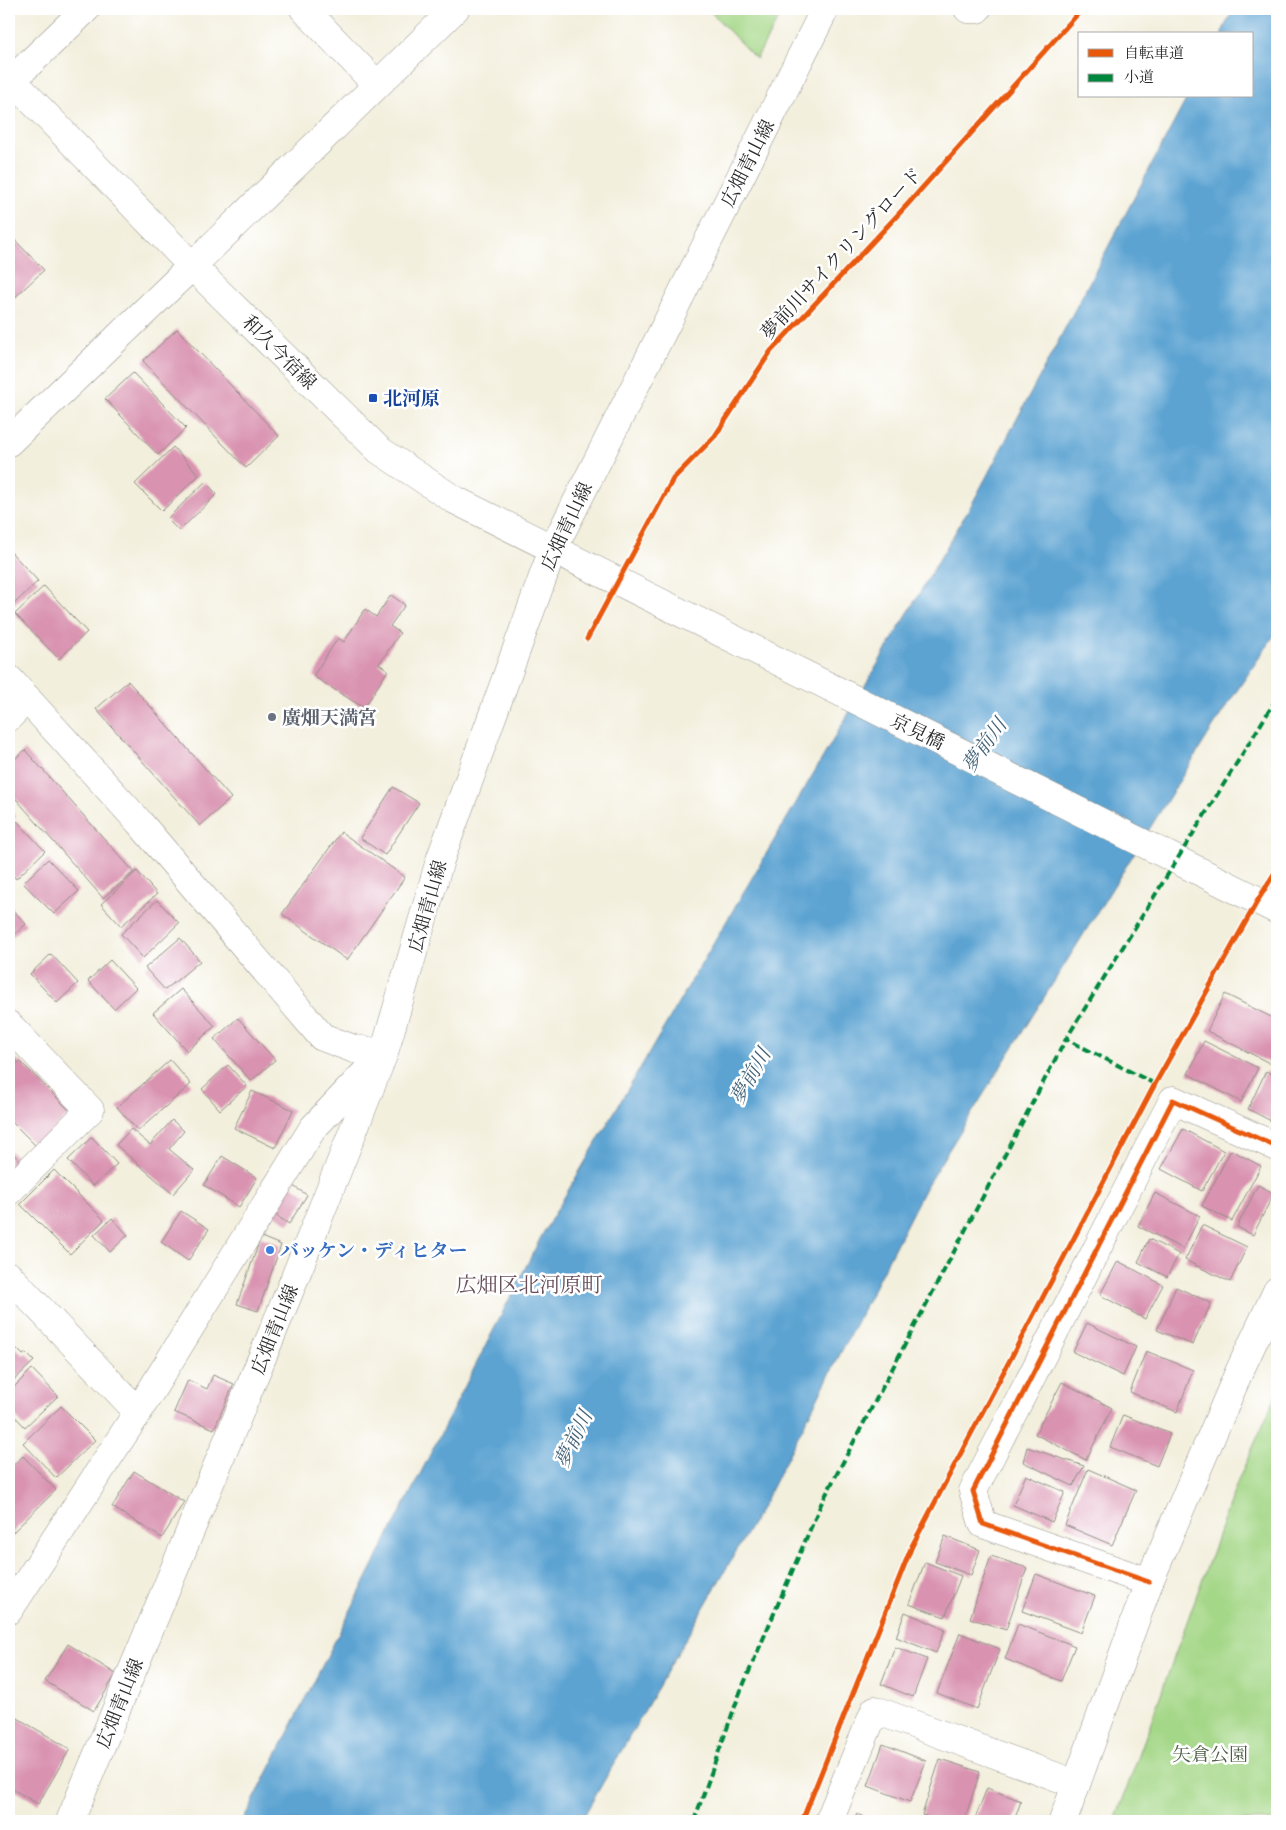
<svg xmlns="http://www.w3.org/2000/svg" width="1286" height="1830" font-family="'Sorts Mill Goudy','Noto Serif JP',serif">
	<rect width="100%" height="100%" fill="#fff"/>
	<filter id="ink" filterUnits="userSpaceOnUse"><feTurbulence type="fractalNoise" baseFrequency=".02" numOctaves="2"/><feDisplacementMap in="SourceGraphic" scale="10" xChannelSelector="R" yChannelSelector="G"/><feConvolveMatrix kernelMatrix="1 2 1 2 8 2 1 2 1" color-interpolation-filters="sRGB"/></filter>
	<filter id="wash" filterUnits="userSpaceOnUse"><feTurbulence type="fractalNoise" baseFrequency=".0096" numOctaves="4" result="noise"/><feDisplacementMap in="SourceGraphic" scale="20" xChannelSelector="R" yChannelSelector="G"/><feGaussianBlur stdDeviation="1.12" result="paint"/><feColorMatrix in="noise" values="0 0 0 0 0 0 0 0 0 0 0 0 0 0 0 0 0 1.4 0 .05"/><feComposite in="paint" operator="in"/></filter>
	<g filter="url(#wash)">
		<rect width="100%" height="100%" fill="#f3efdd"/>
		<!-- green -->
		<path fill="#a4d787" stroke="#688159" d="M708,9h76l-28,50z
			M1277,1394v427h-162l124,-343z"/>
		<!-- water -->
		<path fill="#5ba3d2" stroke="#43677e" d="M1238,9h39v622l-57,85 -295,472 -161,315 -183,318h-338l299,-586 431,-733 215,-406h64v-62h-31l9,-18z"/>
		<g id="blocks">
			<!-- building -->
			<path fill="#d993b0" d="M9,234l35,36 -34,32 -1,-1z
				M177,329l102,107 -33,32 -103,-107z
				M133,373l53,55 -28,27 -53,-56z
				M9,375l6,7 -6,5z
				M173,447l26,28 -37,36 -27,-27z
				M205,482l12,12 -38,37 -12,-12z
				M9,550l29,31 -26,25 -3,-3z
				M44,586l43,46 -28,27 -44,-45z
				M391,595l14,10 -15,21 10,7 -21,31 9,6 -24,38 -51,-32 25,-38 6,4 21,-33 11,8z
				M128,681l103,117 -31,28 -104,-117z
				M25,750l109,122 -31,26 -94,-107v-27z
				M393,787l26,16 -34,52 -25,-17z
				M9,809l7,8 -7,6z
				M17,821l28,30 -29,28 -7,-8v-42z
				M341,832l64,45 -58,83 -65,-46z
				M48,859l31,32 -25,23 -31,-31z
				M137,871l20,23 -36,32 -20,-22z
				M157,900l22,23 -36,35 -22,-24z
				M9,906l17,18 -17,16z
				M180,938l20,23 -35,29 -20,-22z
				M51,954l27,29 -21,20 -27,-29z
				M110,960l26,28 -22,21 -26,-28z
				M181,989l34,37 -28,25 -34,-38z
				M1225,994l52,26v47l-70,-36z
				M238,1018l37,42 -24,21 -37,-42z
				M1204,1041l54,27 -17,34 -53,-28z
				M9,1053l9,8 -9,9z
				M170,1060l21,24 -53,47 -21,-24z
				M20,1061l51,51 -34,35 -28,-28v-46z
				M228,1065l19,21 -27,24 -18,-21z
				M1266,1071l11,6v47l-29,-15z
				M252,1091l41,19 -18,38 -41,-20z
				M172,1120l12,11 -15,18 25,21 -21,24 -57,-49 15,-16 19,16z
				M1183,1129l41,22 -22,40 -41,-22z
				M92,1137l25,27 -24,22 -25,-26z
				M9,1150l17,16 -17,18z
				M1231,1150l30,16 -29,55 -30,-15z
				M222,1156l35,22 -18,29 -35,-22z
				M54,1170l50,50 -34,34 -50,-50z
				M290,1184l17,11 -18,29 -17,-11z
				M1258,1185l16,8 -21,42 -16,-8z
				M1155,1193l45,23 -17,33 -45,-23z
				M181,1211l28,18 -21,32 -27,-19z
				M112,1218l16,17 -18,17 -16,-17z
				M1202,1225l45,22 -17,35 -45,-22z
				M261,1237l20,8 -23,66 -21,-7z
				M1149,1239l30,15 -12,23 -29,-15z
				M1118,1261l45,24 -18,34 -45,-24z
				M1176,1287l35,16 -18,42 -36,-15z
				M1087,1323l49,24 -13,29 -50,-24z
				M9,1341l14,14 3,-2 8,8 -25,24z
				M1146,1351l47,19 -16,42 -47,-20z
				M32,1369l26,27 -33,31 -16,-17v-18z
				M213,1375l21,9 -20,45 -40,-17 14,-32 19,9z
				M1062,1382l50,26 -26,52 -51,-26z
				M61,1406l34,34 -39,38 -33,-35z
				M1123,1415l47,19 -13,32 -47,-19z
				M1027,1447l57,19 -11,20 -50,-24z
				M23,1456l33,34 -47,46v-67z
				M1088,1469l48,21 -24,55 -47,-20z
				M134,1471l50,31 -22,36 -50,-31z
				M1026,1475l39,17 -13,30 -39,-17z
				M945,1536l35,14 -9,25 -36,-13z
				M991,1556l36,12 -21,62 -36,-12z
				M925,1562l36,14 -16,41 -36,-13z
				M1036,1574l59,22 -14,37 -59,-22z
				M905,1612l40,17 -9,24 -40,-16z
				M1018,1624l57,22 -14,35 -56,-22z
				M960,1633l40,16 -23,60 -40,-16z
				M68,1644l48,30 -22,37 -49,-30z
				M895,1647l32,12 -14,38 -32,-13z
				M9,1713l61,36 -32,55 -29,-17z
				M883,1744l43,17 -16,41 -42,-16z
				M940,1759l40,13 -16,49h-23l-19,-6z
				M987,1788l34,13 -7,20h-40z
				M857,1814l16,7h-19z"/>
		</g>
	</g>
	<g filter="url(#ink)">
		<use href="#blocks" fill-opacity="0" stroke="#8f8d84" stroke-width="1"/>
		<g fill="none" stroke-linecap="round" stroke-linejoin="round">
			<!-- street casing -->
			<g stroke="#8f8d84" stroke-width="29">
				<path id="street" d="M304,9l73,76
					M968,9h9
					M9,83l77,-74
					M192,266l263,-257
					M9,1025l81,85 -81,81
					M9,1276l129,136
					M1149,1582l-166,-58 -10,-33 200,-391 104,47
					M9,1610l129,-198 175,-284 71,-75
					M829,1821l46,-111 201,74"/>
			</g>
			<!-- secondary casing -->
			<g stroke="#8f8d84" stroke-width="29">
				<path id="secondary" d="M9,77l183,189 187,184 74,49 824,411
					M9,442l183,-176
					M9,679l130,143 183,215 32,12 30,4
					M9,717l18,-19
					M70,1821l218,-526 96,-242 56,-193 113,-311 272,-540
					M1063,1821l86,-239 90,-210 38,-81"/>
			</g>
			<!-- street -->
			<use href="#street" stroke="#fff" stroke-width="28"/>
			<!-- secondary -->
			<use href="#secondary" stroke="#fff" stroke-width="28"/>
			<!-- quiet -->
			<path stroke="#00873e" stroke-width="4" stroke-dasharray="8 4" stroke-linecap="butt" d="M1155,1084l-89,-45 211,-341
				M694,1821l45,-126 82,-191 245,-465"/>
			<!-- cycleway casing -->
			<g stroke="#fff" stroke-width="8">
				<path id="cycleway" d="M587,639l86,-160 42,-43 56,-85 136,-146 175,-196
					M1149,1582l-166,-58 -10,-33 200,-391 104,47
					M802,1821l110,-275 243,-462 103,-184 19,-31"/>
			</g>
			<!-- cycleway -->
			<use href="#cycleway" stroke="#e8590c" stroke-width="5"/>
		</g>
	</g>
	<!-- markers -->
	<rect fill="#1a4fb4" stroke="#fff" stroke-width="2" x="368" y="393" width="10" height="10" rx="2.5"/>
	<circle fill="#6b7280" stroke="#fff" stroke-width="2" cx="272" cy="717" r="5"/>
	<circle fill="#3f7fe0" stroke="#fff" stroke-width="2" cx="270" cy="1250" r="5"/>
	<g text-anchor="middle" stroke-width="5" stroke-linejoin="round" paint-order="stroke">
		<!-- street labels -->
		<g font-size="19" fill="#2b2b2b" stroke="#fff">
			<text transform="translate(747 163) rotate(-63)" y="7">広畑青山線</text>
			<text transform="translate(841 253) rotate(-47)" y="7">夢前川サイクリングロード</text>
			<text transform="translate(280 352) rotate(45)" y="7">和久今宿線</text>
			<text transform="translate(566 526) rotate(-65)" y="7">広畑青山線</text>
			<text transform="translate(918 731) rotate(26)" y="7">京見橋</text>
			<text transform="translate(427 906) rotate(-74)" y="7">広畑青山線</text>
			<text transform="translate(274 1329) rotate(-68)" y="7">広畑青山線</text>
			<text transform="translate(119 1703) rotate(-68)" y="7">広畑青山線</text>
		</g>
		<!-- transit labels -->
		<g font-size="19" font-weight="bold" fill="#164399" stroke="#fff" text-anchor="start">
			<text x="383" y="405">北河原</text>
		</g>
		<!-- worship labels -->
		<g font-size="19" font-weight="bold" fill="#5b616d" stroke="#fff" text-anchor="start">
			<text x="282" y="724">廣畑天満宮</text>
		</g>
		<!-- shop labels -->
		<g font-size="19" font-weight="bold" fill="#366cbe" stroke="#fff" text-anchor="start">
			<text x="280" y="1257">バッケン・ディヒター</text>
		</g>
		<!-- park labels -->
		<g font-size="19" fill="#4f5f47" stroke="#fff">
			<text x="1210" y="1761">矢倉公園</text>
		</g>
		<!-- water labels -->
		<g font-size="20" font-style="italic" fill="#416176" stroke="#fff">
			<text transform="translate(984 745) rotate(-54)" y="7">夢前川</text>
			<text transform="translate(750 1076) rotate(-60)" y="7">夢前川</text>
			<text transform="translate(573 1439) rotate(-64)" y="7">夢前川</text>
		</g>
		<!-- quarter labels -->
		<g font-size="21" fill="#684f5a" stroke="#fff">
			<text x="529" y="1292">広畑区北河原町</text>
		</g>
	</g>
	<!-- margin -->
	<rect width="1286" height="1830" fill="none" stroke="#fff" stroke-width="30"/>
	<!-- legend -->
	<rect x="1078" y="32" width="175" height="65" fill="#ffffff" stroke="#aaaaaa"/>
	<rect x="1088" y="49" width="25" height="8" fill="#e8590c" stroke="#aaaaaa"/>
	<text x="1124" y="58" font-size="15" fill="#2b2b2b">自転車道</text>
	<rect x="1088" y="74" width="25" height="8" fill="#00873e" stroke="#aaaaaa"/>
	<text x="1124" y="82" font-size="15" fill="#2b2b2b">小道</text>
</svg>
